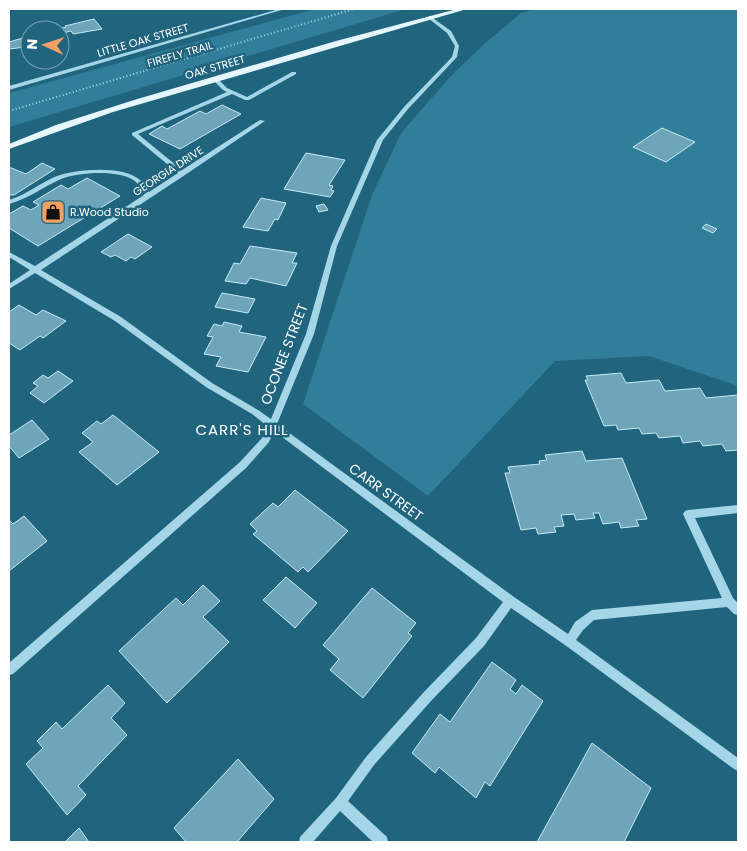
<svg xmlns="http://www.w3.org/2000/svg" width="747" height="851" font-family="Poppins,sans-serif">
	<rect width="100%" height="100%" fill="#20647d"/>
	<!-- green -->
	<path fill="#307e9a" d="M315,9h91l-397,118v-34z
		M536,9h202v377l-89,-30 -94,5 -127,135 -125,-92 69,-209 29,-62 49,-56 34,-33 37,-31z"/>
	<!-- building -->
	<path fill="#6ea5b9" stroke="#c7eaf5" d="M94,19l8,10 -29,5 -2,-3 -8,2 -4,-4 7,-2 -1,-1z
		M30,36v13l-4,-2 -17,2 1,-5 -1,-2z
		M222,105l19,9 -61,35 -31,-15 13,-8 5,3 33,-18 6,3z
		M662,128l33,14 -29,20 -33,-15z
		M306,153l39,7 -16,25 4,1 -2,4 3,1 -4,6 -46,-8z
		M42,163l13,6 -41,26h-5v-28l17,7z
		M87,178l33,18 -82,50 -29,-18v-14l14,-8 8,4 8,-5 -6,-3 28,-17 7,4z
		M261,198l25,5 -8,17 -3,-1 -7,12 -25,-4z
		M324,204l4,6 -9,2 -3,-6z
		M706,224l11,5 -4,4 -11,-5z
		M128,234l24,13 -17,12 -4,-2 -5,4 -11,-6 -4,2 -10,-5z
		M250,246l47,7 -5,10h5l-11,23 -36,-8 -4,6 -21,-3 9,-18 6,1z
		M222,293l33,6 -7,14 -33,-6z
		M19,305l17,10 7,-5 23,11 -23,17 -3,-2 -20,14 -11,-7v-31z
		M224,322l18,4 -3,6 27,5 -18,35 -32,-6 5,-9 -17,-3 9,-17 -6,-1 7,-12 8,2z
		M58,371l15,10 -29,22 -14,-10 8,-7 -5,-3 10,-8 5,3z
		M621,373l5,10 33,-3 6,11 35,-3 6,10 32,-3v55l-12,1 -4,-7 -19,2 -3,-5 -17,2 -3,-7 -21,2 -3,-5 -14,1 -3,-6 -21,2 -2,-5 -12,1 -19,-46h3l-2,-4z
		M113,415l46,37 -42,33 -38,-33 14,-10 -11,-9 15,-12 4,3z
		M32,420l17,19 -30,19 -10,-12v-11z
		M582,451l4,10 36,-3 25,61 -11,1 3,6 -18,2 -2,-6 -16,2 -4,-11h-6l2,5 -19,2 -2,-6 -13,1 3,11 -10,1 2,5 -18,2 -2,-6 -15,2 -16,-57h5l-2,-6 32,-3 -1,-3 8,-1 -2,-5z
		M295,490l53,41 -40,41 -5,-5 -5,5 -45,-38 4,-3 -7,-7 23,-21 5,4z
		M24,516l23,25 -38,30v-51l4,4z
		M286,577l31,26 -22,25 -32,-28z
		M203,585l17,16 -17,16 26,25 -62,61 -48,-52 57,-53 7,7z
		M372,588l44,35 -8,10 4,3 -49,62 -33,-28 9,-11 -16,-14z
		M492,662l24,18 -6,9 6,5 6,-9 21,16 -53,85 -5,-4 -9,16 -37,-31 -4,6 -23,-20 28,-39 10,8z
		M108,685l17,18 -14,15 16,17 -49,51 8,9 -19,20 -41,-51 17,-16 -6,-7 19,-19 6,7z
		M592,743l59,45 -27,54h-87z
		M238,759l36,40 -37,43h-51l-12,-14z
		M79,828l10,14h-24z"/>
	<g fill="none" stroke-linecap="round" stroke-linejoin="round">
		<!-- path -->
		<path stroke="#a4d6e7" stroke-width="2" stroke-dasharray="1 2.5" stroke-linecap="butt" d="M9,111l345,-102"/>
		<!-- minor -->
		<path fill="#a4d6e7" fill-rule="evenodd" d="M279,9h6l-276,81v-4z
			M430,16l21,15 8,15 -2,11 -49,52 -25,31 -46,106 -23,88 -37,90 237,173 54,37 7,-12 17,-12 130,-12 -39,-84 2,-3 3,-1 50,-5v8l-43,5 38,80 5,5v12l-4,-1 -7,-7 -133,13 -11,10 -7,10 162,118v13l-4,-2 -169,-124 -54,-37 -27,38 -53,55 -57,64 -26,36 39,36 1,5h-15l-33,-31 -27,31h-14l1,-5 36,-39 30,-41 57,-64 53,-55 27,-36 -229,-171 -5,11 -23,26 -233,206 -4,1v-12l231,-201 23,-25 4,-11 -15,-12 -46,-27 -91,-66 -80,-48 -26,16v-5l21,-14 -21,-13v-5l26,14 109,-71c-2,-4 -4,-9 -8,-13 -15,-13 -57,-10 -75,-3 -18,8 -33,20 -52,25v-4c17,-5 31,-17 48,-24 20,-7 66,-11 83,4 4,3 7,8 9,12l29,-19 -46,-38v-2l95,-41 -4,-2 -10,-10v-2h4l10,10 20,9 45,-25h4v2l-47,26h-4l-13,-6 -94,40 44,36 78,-50 5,1 -80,54 -144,95 80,47 91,66 46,27 13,9 35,-85 25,-88 46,-106 27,-33 48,-50 3,-11 -8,-13 -19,-15v-1z"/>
		<!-- major -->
		<path fill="#e5f6fd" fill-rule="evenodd" d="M457,9h10l-354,103 -104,37v-5l47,-19 78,-25 202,-59z"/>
	</g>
	<!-- icons -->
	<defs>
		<g id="shop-square" transform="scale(1.25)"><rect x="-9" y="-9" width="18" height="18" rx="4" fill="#f4a065" stroke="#20647d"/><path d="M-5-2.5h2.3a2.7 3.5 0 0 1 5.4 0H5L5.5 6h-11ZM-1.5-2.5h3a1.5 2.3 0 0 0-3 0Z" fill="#111"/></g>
	</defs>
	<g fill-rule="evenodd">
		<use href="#shop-square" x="53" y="212"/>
	</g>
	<g text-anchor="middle" stroke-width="5" stroke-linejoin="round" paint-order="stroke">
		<!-- far-street labels -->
		<g font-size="11" fill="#fff" stroke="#20647d">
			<text transform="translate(143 40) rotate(-16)" y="4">LITTLE OAK STREET</text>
			<text transform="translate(180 54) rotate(-16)" y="4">FIREFLY TRAIL</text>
			<text transform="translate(215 67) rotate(-16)" y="4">OAK STREET</text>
			<text transform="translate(168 171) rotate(-33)" y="4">GEORGIA DRIVE</text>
		</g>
		<!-- far-poi labels -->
		<g font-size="11" fill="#fff" stroke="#20647d" text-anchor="start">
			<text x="70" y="216">R.Wood Studio</text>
		</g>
		<!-- street labels -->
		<g font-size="14" fill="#fff" stroke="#20647d">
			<text transform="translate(284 354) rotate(-69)" y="5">OCONEE STREET</text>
			<text transform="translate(386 492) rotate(36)" y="5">CARR STREET</text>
		</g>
		<!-- neighbourhood labels -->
		<g font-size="15" letter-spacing="1" fill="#fff" stroke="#20647d">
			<text x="242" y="435">CARR'S HILL</text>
		</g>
	</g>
	<!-- border -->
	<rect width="747" height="851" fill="none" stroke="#ffffff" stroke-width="20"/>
	<!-- north arrow -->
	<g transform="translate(45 45) rotate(273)"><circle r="24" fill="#20647d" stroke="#79a2b1"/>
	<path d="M0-4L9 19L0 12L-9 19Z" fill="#f4a065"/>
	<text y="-8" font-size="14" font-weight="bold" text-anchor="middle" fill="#ffffff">N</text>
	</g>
</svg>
